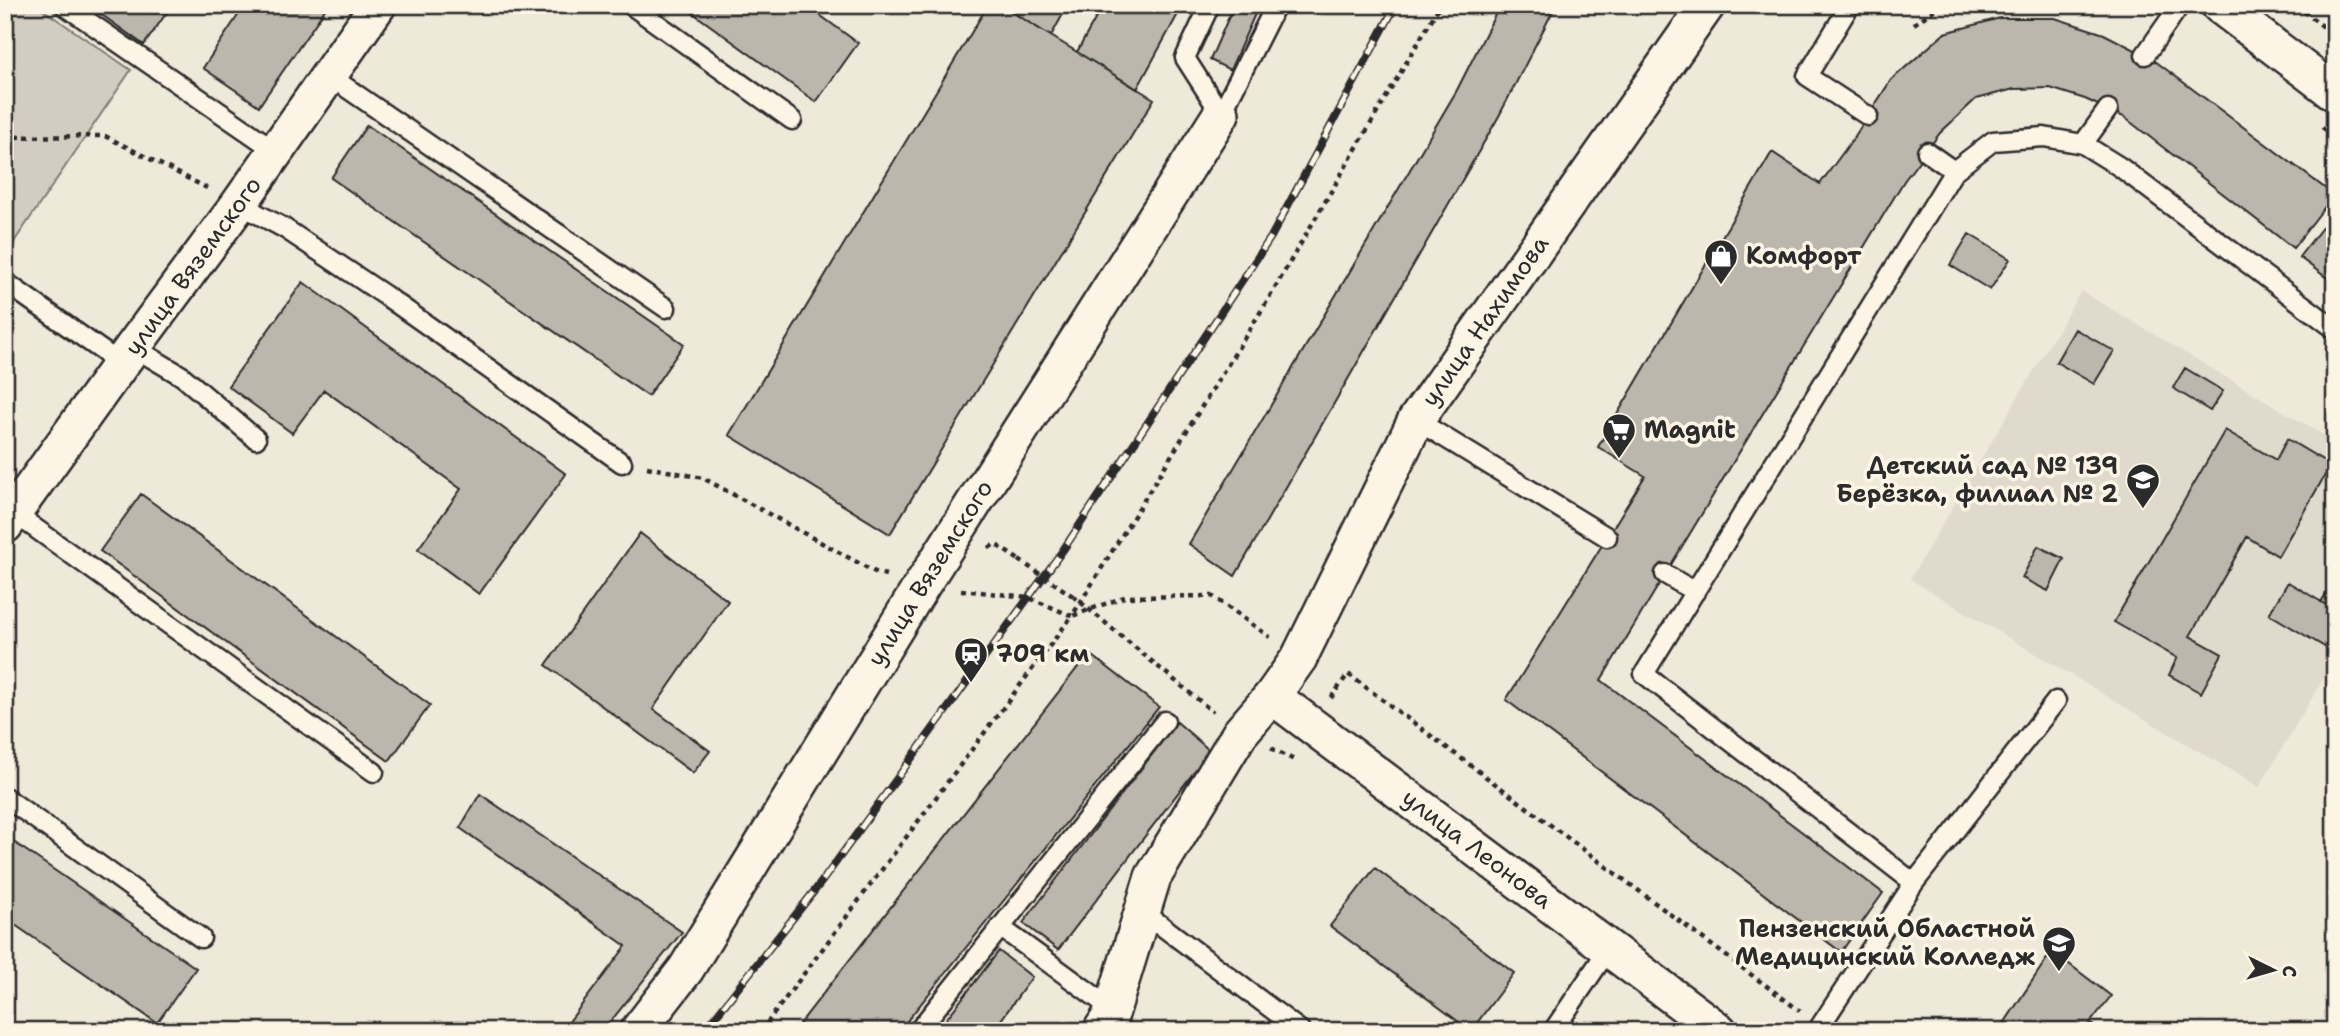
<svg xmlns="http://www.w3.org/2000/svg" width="2340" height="1036" font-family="'Shantell Sans',sans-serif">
	<rect width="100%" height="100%" fill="#efe9da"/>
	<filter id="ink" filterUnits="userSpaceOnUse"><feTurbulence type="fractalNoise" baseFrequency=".0143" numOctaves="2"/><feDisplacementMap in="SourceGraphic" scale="14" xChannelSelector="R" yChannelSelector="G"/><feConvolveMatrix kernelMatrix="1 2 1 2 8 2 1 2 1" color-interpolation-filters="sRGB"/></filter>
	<g filter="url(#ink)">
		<!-- built -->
		<path fill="#e0dacc" d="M2081,291l254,151v217l-76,128 -349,-208z"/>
		<!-- green -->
		<path fill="#d2cdc0" stroke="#7e7c76" stroke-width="2" d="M5,5h31l95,65 -126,185z"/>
		<!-- building -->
		<path fill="#bcb7ac" stroke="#2b2b2b" stroke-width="2" d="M88,5h84l-28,40z
			M245,5h83l-69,101 -56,-38z
			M682,5h124l52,38 -42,59z
			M988,5h12l154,94 -264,435 -161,-99z
			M1005,5h63l-17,31 -47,-29z
			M1103,5h80l-46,84 -60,-37z
			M1234,5h25l-29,65 -20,-10z
			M1500,5h56l-57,111 -264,460 -46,-32 268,-454z
			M2000,18h55l49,16 47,24 183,137 -41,53 -169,-131 -39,-18 -35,-11 -36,1 -38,10 -36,34 -36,48 -303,499 282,213 -42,59 -335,-252 139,-224 -47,-29 174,-295 48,32 35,-48 36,-56 54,-47z
			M367,125l317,219 -36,52 -317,-218z
			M2335,211v73l-36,-27z
			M1969,234l41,25 -20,31 -40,-25z
			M303,282l263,192 -87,120 -61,-45 43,-60 -137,-99 -32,43 -64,-47z
			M2075,329l39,22 -20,33 -38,-22z
			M2185,368l38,23 -13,20 -37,-23z
			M2225,430l51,30 11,-21 44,26 -53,91 -31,-19 -57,99 32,18 -21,39 -32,-18 8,-17 -63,-36z
			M141,494l289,211 -41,56 -289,-210z
			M640,533l88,68 -75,108 57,42 -17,22 -147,-108z
			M2038,546l26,13 -16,32 -26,-13z
			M2335,580v30l-14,-8z
			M2288,582l47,28v43l-66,-39z
			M1089,653l70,54 -260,324h-105z
			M1177,722l33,29 -152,199 -35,-27z
			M480,794l202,138 -79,99h-41l64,-85 -166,-118z
			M5,836l191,132 -39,55 -152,-105z
			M1375,868l139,105 -43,58 -141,-105z
			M999,951l33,26 -39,54h-56z
			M2052,951l59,45 -21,27 10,8h-101z"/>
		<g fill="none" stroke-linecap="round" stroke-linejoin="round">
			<!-- lane casing -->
			<g stroke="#2b2b2b" stroke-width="23">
				<path id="lane" d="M64,5l212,146
					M631,5l161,115
					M1210,5l-25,53 36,56
					M1850,5l-43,71 61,40
					M2145,55l35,-50
					M328,75l338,233
					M1221,114l55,-109
					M2083,144l25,-35
					M1927,152l27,19
					M239,204l45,24 102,68 236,167
					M5,282l116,82
					M133,347l49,29 74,63
					M1416,420l191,117
					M14,513l360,259
					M1665,574l30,18
					M5,797l196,141
					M1914,883l142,-182
					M1142,911l159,120
					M1000,927l112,82
					M918,1031l247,-310
					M1553,1031l56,-83
					M1817,1031l97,-148 -270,-209 310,-503 39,-30 51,-4 39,7 37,23 215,162"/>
			</g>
			<!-- street casing -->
			<g stroke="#2b2b2b" stroke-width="40">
				<path id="street" d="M1707,5l-291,415 -117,238 -27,38 447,335
					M2219,5l116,88
					M5,525l128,-178 106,-143 139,-199
					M638,1031l48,-62 236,-384 299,-471
					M1101,1031l9,-14 43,-140 87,-144 32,-37"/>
			</g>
			<!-- path -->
			<path stroke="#2b2b2b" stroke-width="4.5" stroke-dasharray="5 5" stroke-linecap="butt" d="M2296,5l39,31
				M1914,24l27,-19
				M2322,127l13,10
				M5,137l100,-1 102,52
				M647,467l56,11 172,94 11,3
				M989,548l6,-4 24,16
				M961,590l66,7 45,19 194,-313 174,-298
				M1073,596l140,116
				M1331,698l17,-24 452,337
				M1271,748l23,12
				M761,1031l311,-415 52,-19 88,-1 58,41"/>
			<!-- lane -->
			<use href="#lane" stroke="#fcf5e5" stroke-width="18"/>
			<!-- street -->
			<use href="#street" stroke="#fcf5e5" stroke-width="35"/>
			<!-- rail casing -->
			<g stroke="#2b2b2b" stroke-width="8">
				<path id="rail" d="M704,1031l119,-151 240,-330 208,-313 125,-232"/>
			</g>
			<!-- rail -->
			<use href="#rail" stroke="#fcf5e5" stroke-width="5" stroke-dasharray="16" stroke-linecap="butt"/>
			<!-- path-bridge -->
			<path stroke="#2b2b2b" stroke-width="4.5" stroke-dasharray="5 5" stroke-linecap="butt" d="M1019,560l54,36"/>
		</g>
	</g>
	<!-- icons -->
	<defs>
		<g id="shop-pin" transform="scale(1.75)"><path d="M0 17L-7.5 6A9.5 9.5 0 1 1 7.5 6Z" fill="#2b2b2b" stroke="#fcf5e5"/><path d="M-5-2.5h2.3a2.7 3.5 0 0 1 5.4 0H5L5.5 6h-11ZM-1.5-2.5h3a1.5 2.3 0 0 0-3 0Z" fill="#fff"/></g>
		<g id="supermarket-pin" transform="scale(1.75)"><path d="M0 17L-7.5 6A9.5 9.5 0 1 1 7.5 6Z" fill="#2b2b2b" stroke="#fcf5e5"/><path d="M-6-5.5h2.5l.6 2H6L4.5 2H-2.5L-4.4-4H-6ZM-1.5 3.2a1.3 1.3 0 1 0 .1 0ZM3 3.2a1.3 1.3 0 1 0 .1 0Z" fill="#fff"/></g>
		<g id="school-pin" transform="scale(1.75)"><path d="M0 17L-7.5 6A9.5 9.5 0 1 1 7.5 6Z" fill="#2b2b2b" stroke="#fcf5e5"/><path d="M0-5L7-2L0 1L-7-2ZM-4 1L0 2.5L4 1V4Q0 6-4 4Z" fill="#fff"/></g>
		<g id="station-pin" transform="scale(1.75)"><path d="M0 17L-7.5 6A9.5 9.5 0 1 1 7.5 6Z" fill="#2b2b2b" stroke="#fcf5e5"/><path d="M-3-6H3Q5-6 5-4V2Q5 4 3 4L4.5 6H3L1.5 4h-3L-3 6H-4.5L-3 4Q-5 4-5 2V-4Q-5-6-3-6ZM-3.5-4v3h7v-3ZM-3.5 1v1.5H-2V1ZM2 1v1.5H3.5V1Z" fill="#fff"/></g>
		<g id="university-pin" transform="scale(1.75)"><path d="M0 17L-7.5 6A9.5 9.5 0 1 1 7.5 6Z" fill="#2b2b2b" stroke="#fcf5e5"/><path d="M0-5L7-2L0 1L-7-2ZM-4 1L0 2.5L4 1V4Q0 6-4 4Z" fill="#fff"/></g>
	</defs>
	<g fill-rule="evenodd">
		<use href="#shop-pin" x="1721" y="256"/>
		<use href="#supermarket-pin" x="1619" y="430"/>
		<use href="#school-pin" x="2143" y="480"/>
		<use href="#station-pin" x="971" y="654"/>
		<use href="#university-pin" x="2059" y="943"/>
	</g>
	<g text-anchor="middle" stroke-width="7" stroke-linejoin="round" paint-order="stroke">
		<!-- poi labels -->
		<g font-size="24" font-weight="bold" fill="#2b2b2b" stroke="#fcf5e5" text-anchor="start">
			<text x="1746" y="264">Комфорт</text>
			<text x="1644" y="438">Magnit</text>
			<text x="2118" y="474" text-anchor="end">Детский сад № 139<tspan x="2118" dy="28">Берёзка, филиал № 2</tspan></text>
			<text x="996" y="662">709 км</text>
			<text x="2035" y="937" text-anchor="end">Пензенский Областной<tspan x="2035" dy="28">Медицинский Колледж</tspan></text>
		</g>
		<!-- street labels -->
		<g font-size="24" fill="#2b2b2b" stroke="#fcf5e5">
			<text transform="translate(193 266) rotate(-54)" y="8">улица Вяземского</text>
			<text transform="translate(1485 321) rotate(-55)" y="8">улица Нахимова</text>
			<text transform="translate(930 573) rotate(-58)" y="8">улица Вяземского</text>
			<text transform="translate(1477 849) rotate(37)" y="8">улица Леонова</text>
		</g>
	</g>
	<!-- margin -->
	<rect width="2340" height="1036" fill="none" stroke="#fcf5e5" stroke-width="28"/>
	<rect x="14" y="14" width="2312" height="1008" fill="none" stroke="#2b2b2b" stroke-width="2.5" filter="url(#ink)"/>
	<!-- north arrow -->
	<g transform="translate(2273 970) rotate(95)" stroke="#fcf5e5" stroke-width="5" paint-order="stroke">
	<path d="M0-5L12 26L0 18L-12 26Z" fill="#2b2b2b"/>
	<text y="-10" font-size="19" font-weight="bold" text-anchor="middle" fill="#2b2b2b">С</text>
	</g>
</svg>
